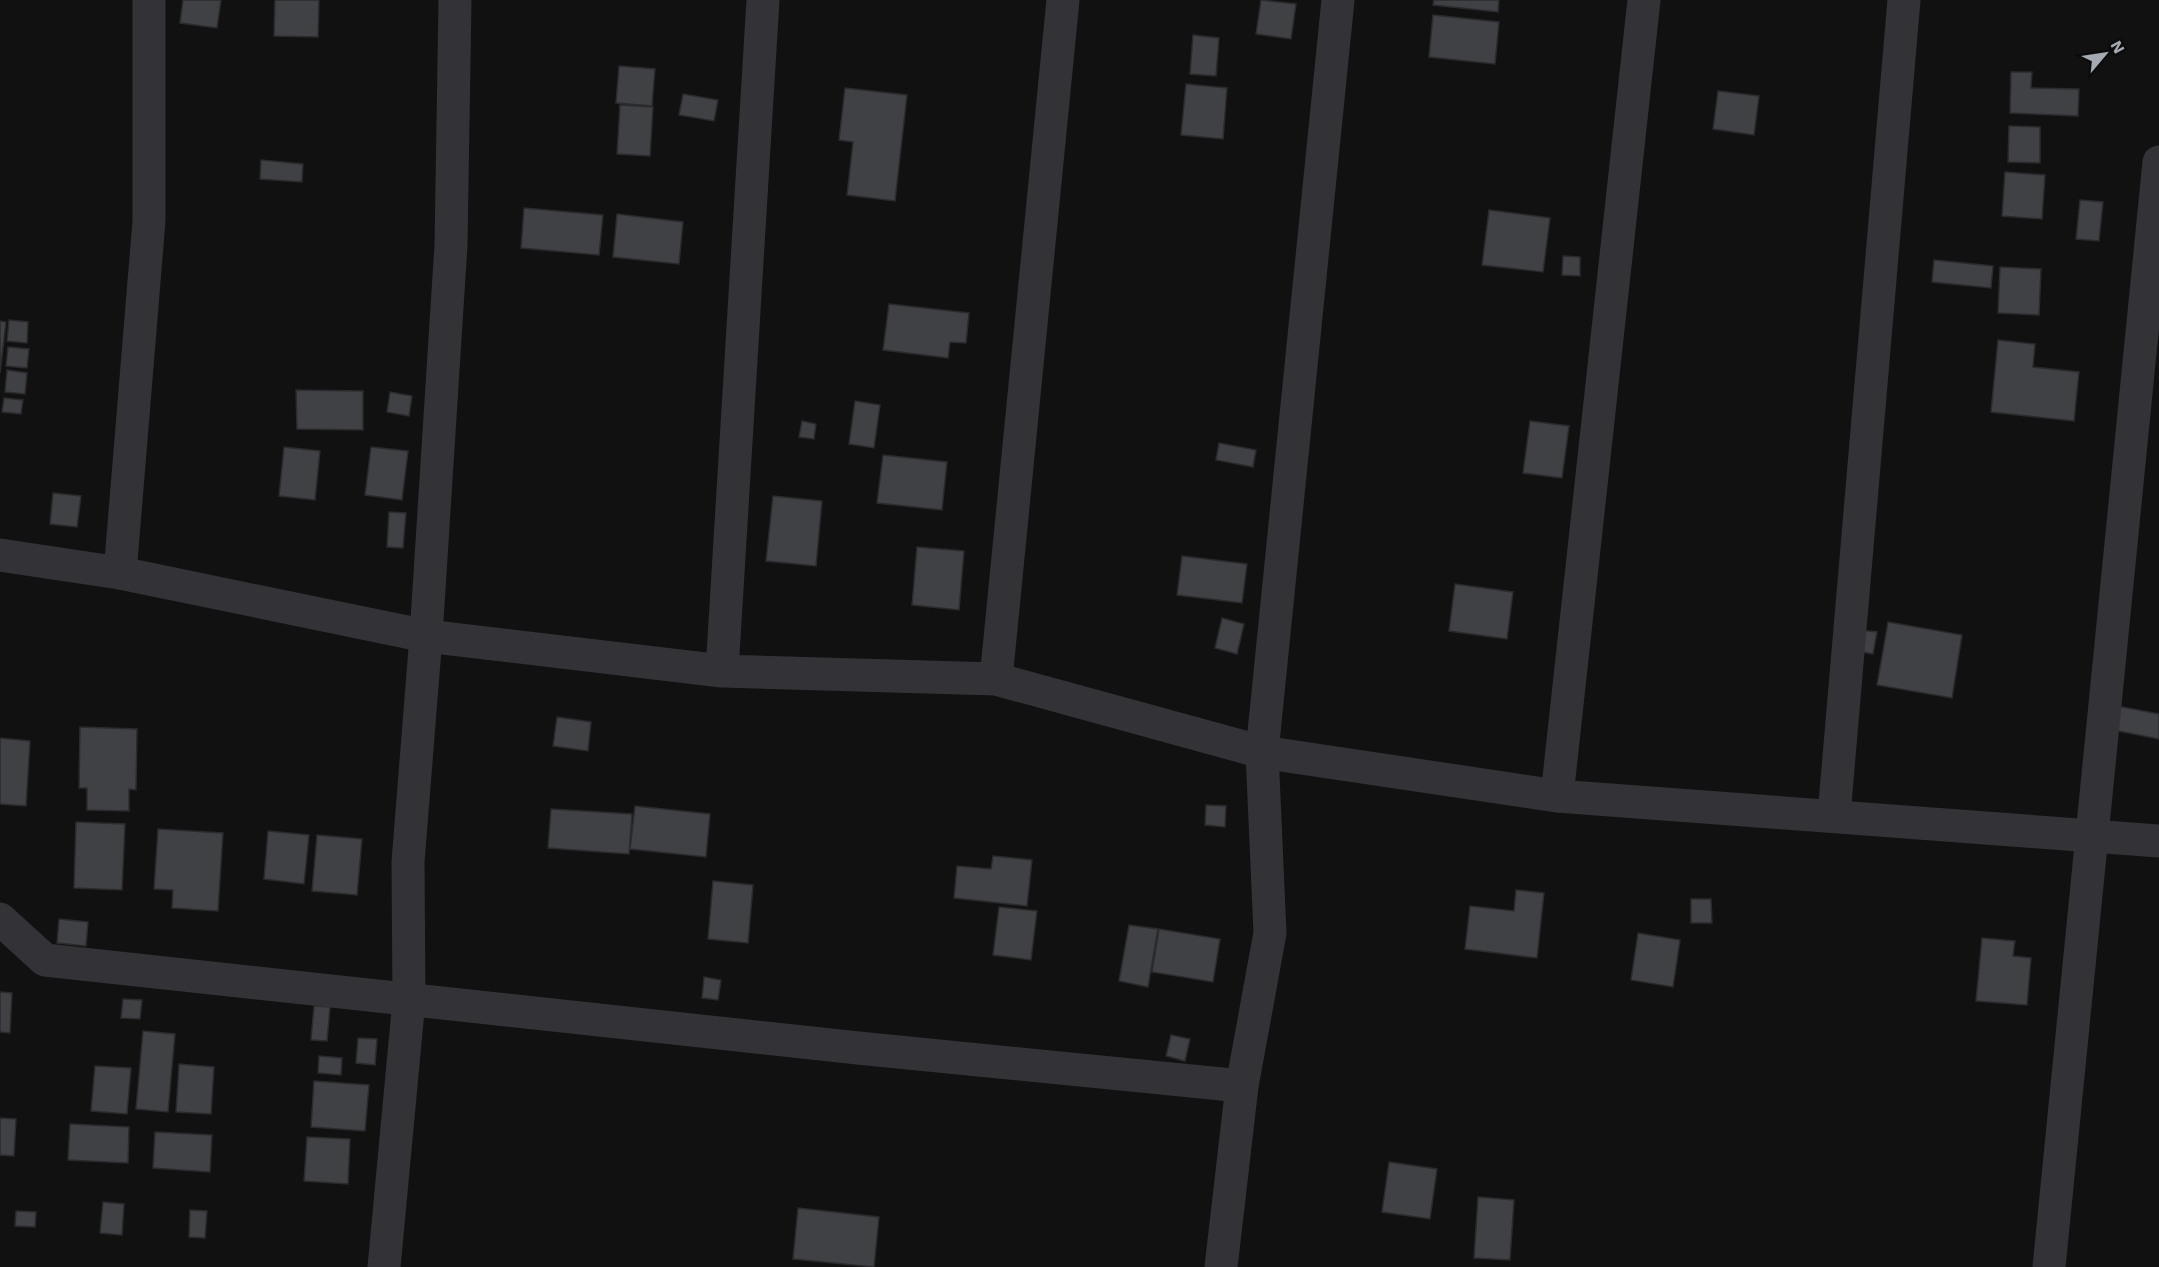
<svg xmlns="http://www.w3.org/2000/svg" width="2159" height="1267" font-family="'Work Sans',sans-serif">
	<rect width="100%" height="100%" fill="#111112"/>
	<!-- building -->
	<path fill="#404145" stroke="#2b2b2e" stroke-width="1.5" d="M183,0h38l-4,28 -37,-5z
		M275,0h44l-1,37 -44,-1z
		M1261,0l35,4 -5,35 -35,-5z
		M1434,0h65l-1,12 -65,-7z
		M1433,15l66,7 -4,42 -66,-7z
		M1193,35l26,3 -3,38 -26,-2z
		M619,66l36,3 -3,37 -36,-3z
		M2011,72h21l-1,16 48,1 -1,27 -68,-3z
		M1186,84l41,4 -4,51 -42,-4z
		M845,88l62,7 -12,106 -48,-6 6,-53 -14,-2z
		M1718,91l41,5 -5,39 -41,-6z
		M683,94l35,6 -4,21 -35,-6z
		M620,105l33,2 -3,49 -33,-2z
		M2009,126l31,1v36l-32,-1z
		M261,160l42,4 -1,18 -42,-3z
		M2005,172l40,3 -3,44 -40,-3z
		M2080,200l23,2 -4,39 -23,-2z
		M524,208l79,7 -4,40 -78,-7z
		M1489,210l61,8 -7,54 -61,-7z
		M617,214l66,8 -4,42 -66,-7z
		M1563,256l17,1v19l-18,-1z
		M1934,260l59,6 -2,22 -59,-6z
		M2000,267l41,2 -2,46 -41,-2z
		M889,304l80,9 -3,30 -16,-1 -2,16 -65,-8z
		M9,320l19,2 -1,21 -20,-2z
		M0,321l6,1 -6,51z
		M1998,340l37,4 -2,23 46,5 -5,49 -83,-9z
		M8,347l21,2 -2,19 -21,-2z
		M7,370l20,3 -2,21 -20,-2z
		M296,390l67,1v39l-66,-1z
		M390,392l22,4 -3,20 -22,-4z
		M4,398l19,2 -2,14 -19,-2z
		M855,401l25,4 -6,43 -25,-4z
		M802,421l14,3 -2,15 -15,-2z
		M1530,421l39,5 -7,52 -39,-5z
		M1219,443l37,7 -3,17 -37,-7z
		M284,447l36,4 -5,49 -36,-4z
		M371,447l37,4 -6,49 -37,-5z
		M883,455l64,7 -5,48 -65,-7z
		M53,493l28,3 -4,31 -27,-3z
		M773,496l49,5 -6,65 -50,-5z
		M389,512l17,1 -3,35 -16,-1z
		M917,547l47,4 -5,59 -47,-5z
		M1182,556l65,8 -5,39 -65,-8z
		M1455,584l58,8 -6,47 -58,-8z
		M1222,618l22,6 -7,30 -22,-6z
		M1888,622l74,13 -10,63 -75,-13z
		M1860,630l17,2 -4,22 -16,-3z
		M2112,705l47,9v25l-51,-10z
		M557,717l34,5 -3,29 -35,-5z
		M80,727l57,2 -1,61 -7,-1v22l-42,-1v-22h-8z
		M0,738l30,3 -4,65 -26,-2z
		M1206,805l20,1 -1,21 -20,-2z
		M635,806l75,8 -4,43 -76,-8z
		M551,809l81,5 -3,40 -81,-6z
		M76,822l49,2 -3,66 -48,-2z
		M158,829l65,4 -5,78 -46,-3 1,-18 -19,-1z
		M268,831l41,4 -5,49 -40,-5z
		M317,835l45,4 -5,56 -45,-4z
		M993,856l39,4 -5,46 -73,-8 3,-32 34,3z
		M713,881l40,4 -5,58 -40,-4z
		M1516,890l28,3 -7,65 -72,-9 5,-43 44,5z
		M1691,899h20l1,24h-21z
		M999,907l38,4 -6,49 -38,-5z
		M59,919l29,3 -2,24 -29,-3z
		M1129,925l29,4 -10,58 -29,-6z
		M1159,929l61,10 -7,43 -61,-10z
		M1638,933l42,7 -7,47 -42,-7z
		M1982,938l33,3 -2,15 18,2 -4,47 -51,-4z
		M704,977l17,3 -3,20 -16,-2z
		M0,992l12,1 -2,40 -10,-1z
		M123,999l19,1 -2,19 -19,-1z
		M314,1006l16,1 -3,34 -16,-1z
		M143,1031l32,3 -7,78 -32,-3z
		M1171,1035l19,4 -5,22 -19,-5z
		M358,1038l19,1 -2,26 -19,-2z
		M319,1056l23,2 -1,17 -23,-2z
		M179,1064l35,3 -3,47 -35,-2z
		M95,1066l36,2 -4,46 -36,-3z
		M314,1081l55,4 -4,46 -54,-4z
		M0,1118l16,1 -2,37 -14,-1z
		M70,1124l59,3 -1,36 -60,-3z
		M155,1132l57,3 -2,37 -57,-4z
		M307,1137l43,2 -2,45 -44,-3z
		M1389,1162l48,7 -7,50 -48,-7z
		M1478,1197l36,3 -4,60 -36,-2z
		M103,1202l21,2 -2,31 -22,-2z
		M798,1208l81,9 -5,50 -81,-8z
		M190,1210l17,1 -2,27 -16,-1z
		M16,1211l20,1 -1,15 -20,-1z"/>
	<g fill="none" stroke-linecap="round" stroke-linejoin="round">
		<!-- street -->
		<path stroke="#333337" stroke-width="33" d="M0,555l120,18 306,63 296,35 274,8 266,73 295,44 602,45
			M120,573l29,-352v-221
			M722,671l41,-671
			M996,679l67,-679
			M1557,796l87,-796
			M1834,815l70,-815
			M0,919l45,41 813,88 384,38
			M384,1267l25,-267 -1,-138 18,-226 25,-391 4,-245
			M1221,1267l21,-181 28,-153 -8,-181 76,-752
			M2049,1267l110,-1105"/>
	</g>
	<!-- north arrow -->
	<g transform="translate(2105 54) rotate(61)" stroke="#0c0c0d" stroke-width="4.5" paint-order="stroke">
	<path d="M0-4.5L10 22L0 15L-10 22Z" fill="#a4a9b2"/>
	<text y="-9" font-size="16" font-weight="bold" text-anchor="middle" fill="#a4a9b2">N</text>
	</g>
</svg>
